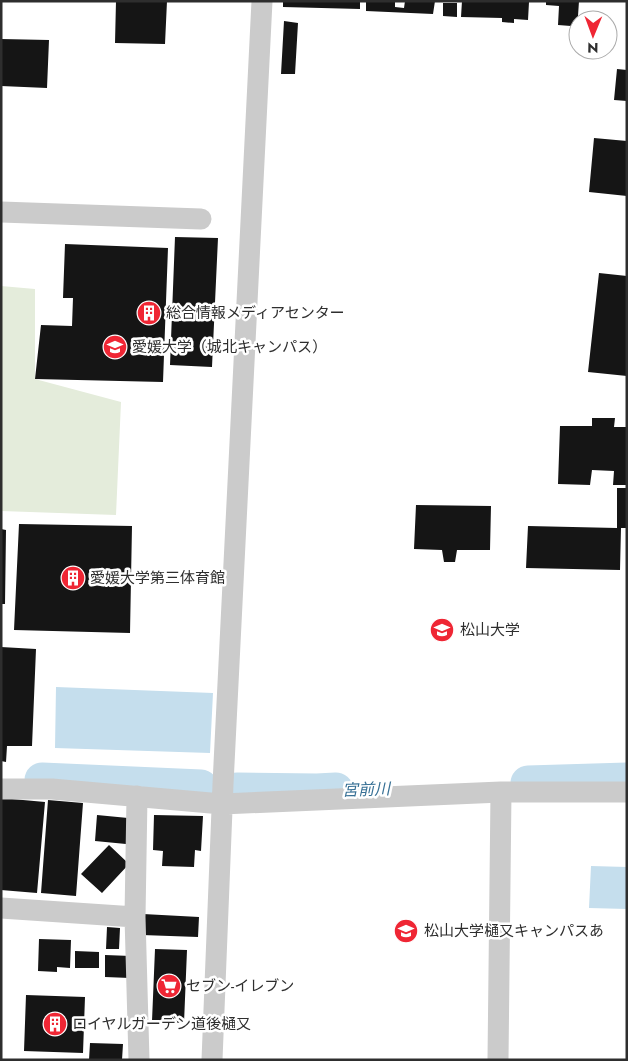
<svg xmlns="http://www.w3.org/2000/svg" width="628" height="1061" font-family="Jost,'Noto Sans JP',sans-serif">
	<rect width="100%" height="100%" fill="#fff"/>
	<!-- green -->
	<path fill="#e4ecdb" d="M1,286l34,3v90l86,23 -5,113 -115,-4z"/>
	<!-- water -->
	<path fill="#c5deed" d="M56,687l157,6 -3,60 -155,-5z
		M591,866l36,1v42l-38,-1z"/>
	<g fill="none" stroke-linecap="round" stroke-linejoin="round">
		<!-- river -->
		<path stroke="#c5deed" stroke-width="35" d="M42,780l159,7
			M528,783l99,-3
			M237,790l80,1 19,-1"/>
	</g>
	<!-- building -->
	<path fill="#151515" d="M116,1h51l-2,43 -50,-1z
		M283,1h77v8l-77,-2z
		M366,1h29v6l9,1 1,-7h30l-2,13 -67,-3z
		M462,1l67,1 -1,18 -14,-1v4l-12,-1v-4l-41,-1z
		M546,1h33l-2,30 -6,-1v-4l-13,-1 1,-19 -13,-1z
		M443,3h14v14l-14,-1z
		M284,21l14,2 -3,51h-14z
		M1,39l48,1 -2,48 -46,-2z
		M617,69l10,1v31l-13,-1z
		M594,138l33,3v55l-38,-4z
		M175,237l43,1 -6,129 -42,-2z
		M65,244l103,4 -5,134 -128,-3 6,-54 31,1 1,-28h-10z
		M599,273l28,3v100l-39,-4z
		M592,418h23l-1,9h13v58h-14l1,-14 -22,-1 -2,15 -32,-1 2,-58h32z
		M617,488h10v40h-6l-1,42 -94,-2 2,-42 89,2z
		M416,505l75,1 -1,44h-33l-2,12h-11l-2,-12 -28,-1z
		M19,524l113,2 -2,107 -116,-3z
		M1,529l5,1 -1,74h-4z
		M1,647l35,2 -4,97h-25l-1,16 -5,-1z
		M1,798l44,4 -8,91 -36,-3z
		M48,800l35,3 -7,93 -35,-3z
		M97,815l31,3 -2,26 -31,-3z
		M154,815l49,1 -2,35 -6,-1 -1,17 -32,-1 1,-15 -10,-1z
		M109,845l20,19 -27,29 -21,-19z
		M143,914l56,3 -1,20 -56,-2z
		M107,927l13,1 -1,21h-13z
		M39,939l32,1 -1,28 -13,-1v5l-19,-1z
		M155,949l32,1 -3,73 -32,-2z
		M75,951l24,1v16h-24z
		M105,955l26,1 -1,22 -25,-1z
		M26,995l59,2 -2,56 -59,-2z
		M90,1043l33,1 -1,16h-33z"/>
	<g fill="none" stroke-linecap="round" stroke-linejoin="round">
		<!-- minor -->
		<path stroke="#cbcbcb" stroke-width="21" d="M1,212l200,7
			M1,789h51l170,15 279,-12h126
			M137,796l-2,121 4,143
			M1,908l134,9
			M212,1060l11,-276 39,-783
			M498,1060l3,-268"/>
	</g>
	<!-- icons -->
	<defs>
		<g id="building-disc" transform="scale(1.25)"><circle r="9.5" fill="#ef2634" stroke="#fff"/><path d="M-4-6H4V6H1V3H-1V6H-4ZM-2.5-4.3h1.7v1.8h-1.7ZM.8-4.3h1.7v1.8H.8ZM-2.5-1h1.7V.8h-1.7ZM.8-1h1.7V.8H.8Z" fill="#fff"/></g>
		<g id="university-disc" transform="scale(1.25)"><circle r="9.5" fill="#ef2634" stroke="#fff"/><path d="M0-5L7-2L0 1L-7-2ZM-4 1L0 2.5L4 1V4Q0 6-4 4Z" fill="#fff"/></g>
		<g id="supermarket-disc" transform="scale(1.25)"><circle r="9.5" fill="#ef2634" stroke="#fff"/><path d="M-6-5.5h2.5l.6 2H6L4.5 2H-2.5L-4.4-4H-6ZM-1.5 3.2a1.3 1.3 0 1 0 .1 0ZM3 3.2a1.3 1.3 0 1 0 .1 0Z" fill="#fff"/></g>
	</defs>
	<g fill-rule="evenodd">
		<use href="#building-disc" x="149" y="313"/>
		<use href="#university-disc" x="115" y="347"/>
		<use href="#building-disc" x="73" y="578"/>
		<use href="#university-disc" x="442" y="630"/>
		<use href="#university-disc" x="406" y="931"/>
		<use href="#supermarket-disc" x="169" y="986"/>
		<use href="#building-disc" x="55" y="1024"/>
	</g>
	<g text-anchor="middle" stroke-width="5" stroke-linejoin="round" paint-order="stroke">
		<!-- poi labels -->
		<g font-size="15" fill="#2e2e2e" stroke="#fff" text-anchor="start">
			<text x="166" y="318">総合情報メディアセンター</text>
			<text x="132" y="352">愛媛大学（城北キャンパス）</text>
			<text x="90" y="583">愛媛大学第三体育館</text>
			<text x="460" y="635">松山大学</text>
			<text x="424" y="936">松山大学樋又キャンパスあ</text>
			<text x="186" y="991">セブン-イレブン</text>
			<text x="72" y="1029">ロイヤルガーデン道後樋又</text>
		</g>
		<!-- water labels -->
		<g font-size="16" font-style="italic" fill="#377095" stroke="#fff">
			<text transform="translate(366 789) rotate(-2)" y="6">宮前川</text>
		</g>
	</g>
	<!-- border -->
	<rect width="628" height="1061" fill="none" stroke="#2e2e2e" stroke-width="5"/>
	<!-- north arrow -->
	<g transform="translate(593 35) rotate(181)"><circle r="24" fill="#ffffff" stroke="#ababab"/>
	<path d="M0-4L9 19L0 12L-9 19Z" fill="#ef2634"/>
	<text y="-8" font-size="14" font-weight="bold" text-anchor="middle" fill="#2e2e2e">N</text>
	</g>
</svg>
